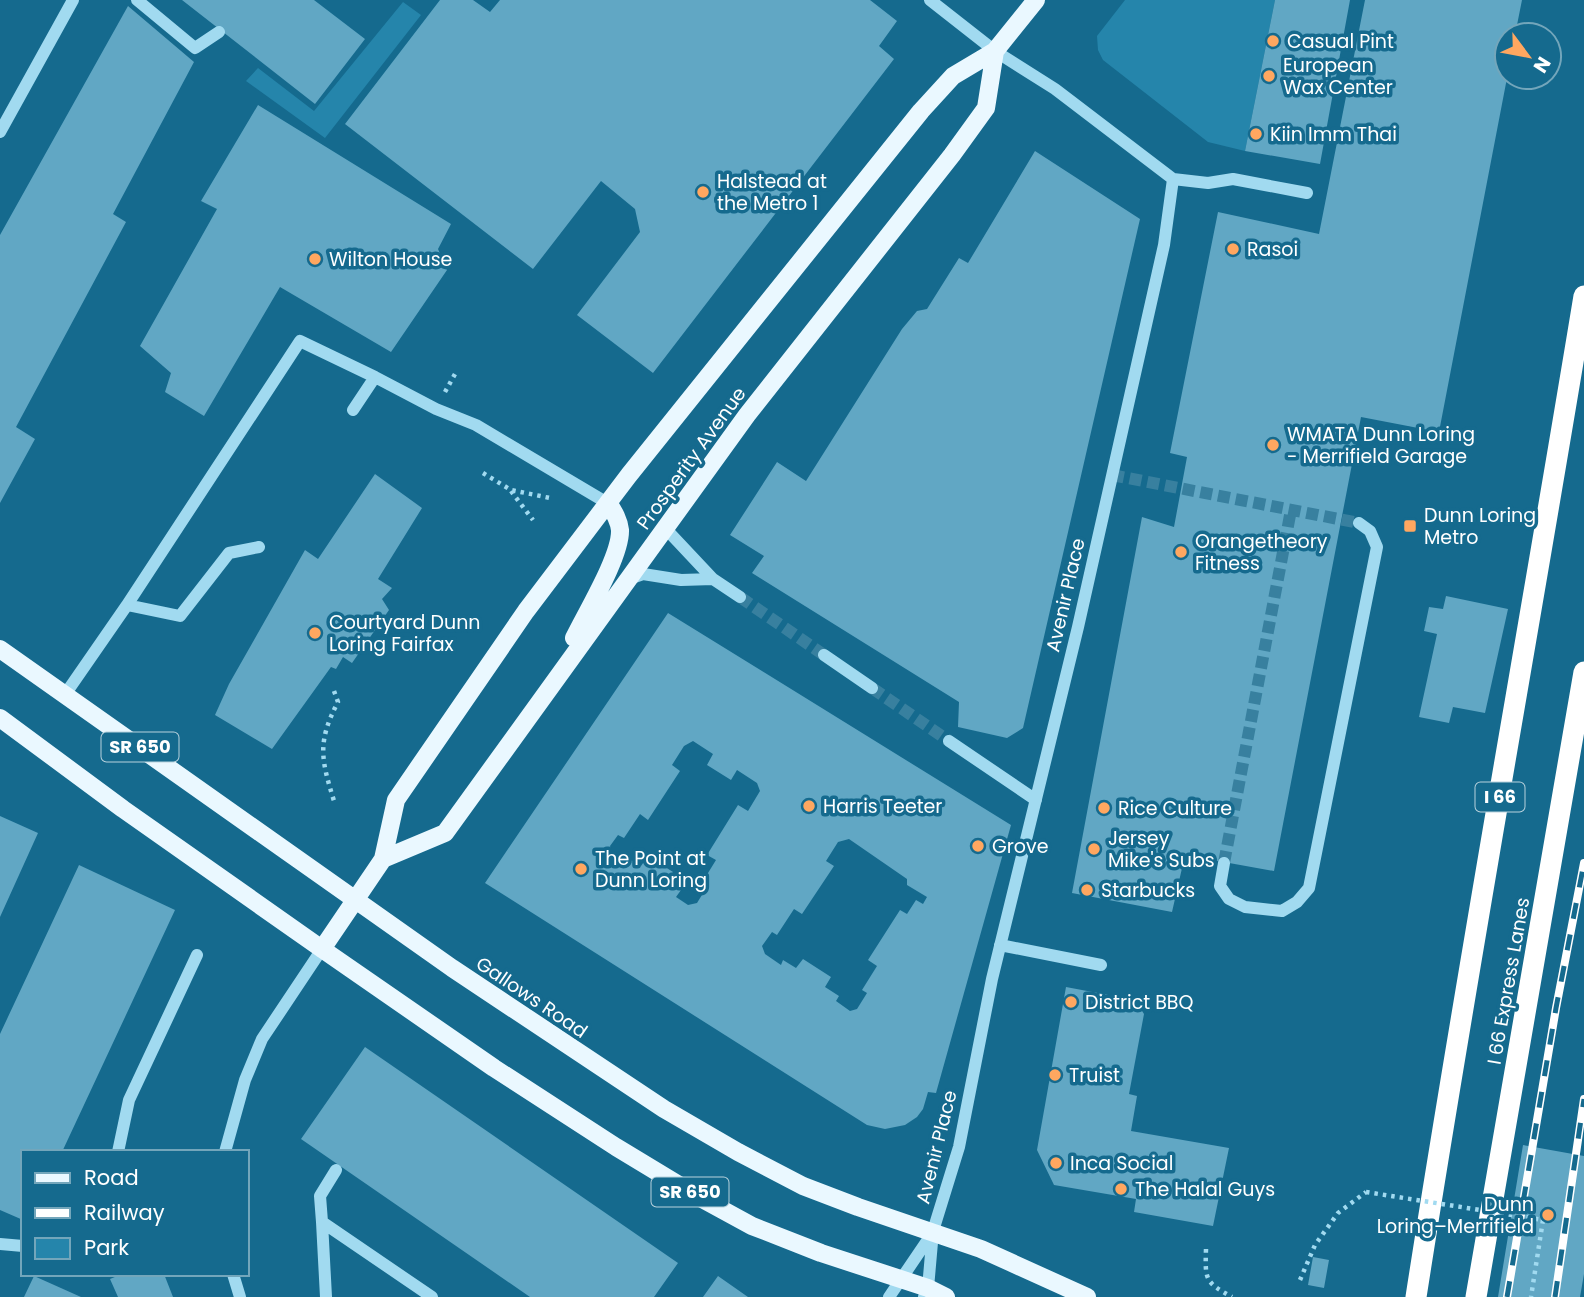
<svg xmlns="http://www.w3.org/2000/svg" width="1584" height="1297" font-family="Poppins,sans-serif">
	<rect width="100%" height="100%" fill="#156a8e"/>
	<!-- green -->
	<path fill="#2585ab" d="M1125,0h150l-30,151 -37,-9 -105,-82 -5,-10 -1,-14z
		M403,2l18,13 -96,123 -79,-57 12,-13 56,43z"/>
	<!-- building -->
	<path fill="#61a7c4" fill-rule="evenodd" d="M182,0h132l51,39 -50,65z
		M440,0h33l17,12 10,-12h370l27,21 -18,25 15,13 -241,314 -76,-58 63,-83 -5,-23 -34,-28 -68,88 -188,-145z
		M1275,0h75l-30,164 -75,-13z
		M1365,0h157l-7,35h-8v43l-68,354 -78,-15 -87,454 -89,-16 -13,57 -100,-19 70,-376 32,10 13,-70 -17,-4 48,-241 101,22z
		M128,6l66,56 -81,152 13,8 -110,205 19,12 -35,64v-268z
		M258,105l193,119 -13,25 9,21 -56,82 -111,-65 -76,129 -39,-24 6,-19 -31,-27 77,-137 -16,-8z
		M1035,151l105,68 -117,509 -16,10 -49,-11 1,-25 -207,-129 12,-17 -34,-21 47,-73 29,19 96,-152 15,-18 10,-2 32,-51 9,5z
		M375,474l47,34 -44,71 14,9 -10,11 7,11 -37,53 -9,-6 -7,12 -5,-2 -59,82 -57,-34 14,-31 76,-134 13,9z
		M1446,596l62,13 -23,104 -32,-6 -4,16 -30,-6 18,-83 -13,-3 5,-24 14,2z
		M668,613l343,212 -75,268 -8,-1 -5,17 -6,8 -12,8 -20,4 -18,-4 -382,-242zM693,741l20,13 -6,11 24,15 6,-10 20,13 3,8 -12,20 -10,-6 -31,50 9,5 -16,26 5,4 -8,13 -9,2 -12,-8 5,-7 -14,-9 6,-9 -25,-16 -7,10 -13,-8 -4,6 -11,-8 -3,-10 8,-11 6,3 16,-24 8,6 32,-49 -8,-6 12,-19zM849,839l58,40v6l20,12 -4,7 -7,-4 -9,14 -7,-4 -32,50 9,6 -15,24 5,3 -10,16 -7,2 -14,-10 3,-5 -14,-9 6,-10 -28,-18 -7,9 -13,-8 -2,5 -16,-11 -3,-8 10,-14 5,3 17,-26 8,5 32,-48 -8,-5 12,-19z
		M0,816l38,17 -38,84z
		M79,865l96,45 -113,242h-39v68l-23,-10v-176z
		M1066,987l69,13 9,14 -15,80 8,2 -6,35 98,17 -16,78 -79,-14 2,-13 -82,-14 -17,-35z
		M365,1047l313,216 -24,34h-124l-229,-158z
		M1523,1145l61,11v118l-4,23h-82z
		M1313,1257l16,3 -5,28 -16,-3z
		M122,1274h42l9,23h-55l-8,-18z
		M34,1276l47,21h-57z
		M718,1276l30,21h-45z"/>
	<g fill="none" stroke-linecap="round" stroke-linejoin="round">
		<!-- minor-tunnel -->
		<path stroke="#38809f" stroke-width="12" stroke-dasharray="12 6" stroke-linecap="butt" d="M1112,475l247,48
			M740,597l84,58
			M872,688l77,53
			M1224,863l67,-353"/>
		<!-- path -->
		<path stroke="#a1daf0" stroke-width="4.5" stroke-dasharray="3.5 5" stroke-linecap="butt" d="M445,392l10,-18
			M483,473l28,17 39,8
			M511,491l22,29
			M334,691l4,11c-21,40 -17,57 -4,99
			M1518,1216l25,4 -12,77
			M1206,1249c-1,31 -1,33 26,48
			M1300,1280l15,-35 23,-32 28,-21"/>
		<!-- minor -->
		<path stroke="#a1daf0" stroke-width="12" d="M137,0l58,48 24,-16
			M930,0l65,51 60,38 118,90 35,4 25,-4 74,14
			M0,132l73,-132
			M353,410l22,-33 61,32 40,16 133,79
			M666,529l47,50 27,18
			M626,580l17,-6 38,6 32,-1
			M127,605l173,-264 75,36
			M824,655l48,33
			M64,696l63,-91 53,11 49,-63 30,-6
			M949,741l87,59
			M1224,863l-4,23 9,13 16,8 37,4 15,-9 12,-14 68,-341 -7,-16 -11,-8
			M1000,945l101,20
			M118,1152l11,-52 68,-145
			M225,1152l20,-72 17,-41 60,-90
			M322,1222l-2,-26 16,-26
			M0,1244l23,2
			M233,1274l7,23
			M326,1297l-4,-75 110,75
			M889,1297l42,-62
			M924,1297l4,-9 5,-57 26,-84 33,-168 86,-352 86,-382 9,-66"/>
		<!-- major -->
		<path stroke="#eaf8ff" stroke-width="18" d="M574,638c12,-25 47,-82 46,-108 -1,-10 -6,-18 -11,-26
			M0,649l452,319 212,141 74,43 65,34 55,21 123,42 106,48
			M0,718l123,91 199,140 172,119 122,79 81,49 55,30 69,27 107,35 18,9
			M383,859l62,-26 302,-418 205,-260 34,-47 9,-57
			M322,949l61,-90 13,-59 130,-189 103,-136 292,-364 32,-35 42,-25 41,-51"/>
		<!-- highway -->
		<path stroke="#fff" stroke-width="21" d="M1416,1297c52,-334 113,-667 168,-1001
			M1476,1297l108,-625"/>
		<!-- rail casing -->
		<g stroke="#fff" stroke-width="8">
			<path id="rail" d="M1507,1297l49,-289 28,-145
				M1555,1297l29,-198"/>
		</g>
		<!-- rail -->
		<use href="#rail" stroke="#156a8e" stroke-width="5" stroke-dasharray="16" stroke-linecap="butt"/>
		<!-- path-bridge -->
		<path stroke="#a1daf0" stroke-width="4.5" stroke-dasharray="3.5 5" stroke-linecap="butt" d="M1366,1192l152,24"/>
	</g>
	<!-- markers -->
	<g fill="#ffa760" stroke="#156a8e" stroke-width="2.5">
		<circle cx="1273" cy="41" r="7"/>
		<circle cx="1269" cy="76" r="7"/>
		<circle cx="1256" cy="134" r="7"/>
		<circle cx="703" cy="192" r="7"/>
		<circle cx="1233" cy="249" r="7"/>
		<circle cx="315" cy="259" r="7"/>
		<circle cx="1273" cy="445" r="7"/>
		<rect x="1403" y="519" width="14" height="14" rx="3.5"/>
		<circle cx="1181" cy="552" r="7"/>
		<circle cx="315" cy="633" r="7"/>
		<circle cx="809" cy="806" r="7"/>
		<circle cx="1104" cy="808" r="7"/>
		<circle cx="978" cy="846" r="7"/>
		<circle cx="1094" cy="849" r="7"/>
		<circle cx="581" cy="869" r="7"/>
		<circle cx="1087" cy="890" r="7"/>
		<circle cx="1071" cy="1002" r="7"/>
		<circle cx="1055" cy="1075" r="7"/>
		<circle cx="1056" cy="1163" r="7"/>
		<circle cx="1121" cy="1189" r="7"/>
		<circle cx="1548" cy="1215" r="7"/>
	</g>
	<g text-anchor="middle" stroke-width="7" stroke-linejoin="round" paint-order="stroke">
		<!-- shield labels -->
		<g fill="#156a8e" stroke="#b9d2dd" stroke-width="2">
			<rect x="101.5" y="732.5" width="77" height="29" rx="5"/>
			<rect x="1475.5" y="782.5" width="49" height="29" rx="5"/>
			<rect x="651.5" y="1177.5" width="77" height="29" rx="5"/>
		</g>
		<g font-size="18" font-weight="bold" fill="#fff">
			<text x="140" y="753">SR 650</text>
			<text x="1500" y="803">I 66</text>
			<text x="690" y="1198">SR 650</text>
		</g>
		<!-- poi labels -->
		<g font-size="19" fill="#fff" stroke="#156a8e" text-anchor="start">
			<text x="1287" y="48">Casual Pint</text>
			<text x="1283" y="72">European<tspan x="1283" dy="22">Wax Center</tspan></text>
			<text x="1270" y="141">Kiin Imm Thai</text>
			<text x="717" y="188">Halstead at<tspan x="717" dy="22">the Metro 1</tspan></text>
			<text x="1247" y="256">Rasoi</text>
			<text x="329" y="266">Wilton House</text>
			<text x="1287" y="441">WMATA Dunn Loring<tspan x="1287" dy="22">- Merrifield Garage</tspan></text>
			<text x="1424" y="522">Dunn Loring<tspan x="1424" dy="22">Metro</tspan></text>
			<text x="1195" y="548">Orangetheory<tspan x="1195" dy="22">Fitness</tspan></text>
			<text x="329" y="629">Courtyard Dunn<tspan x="329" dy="22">Loring Fairfax</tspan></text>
			<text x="823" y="813">Harris Teeter</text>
			<text x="1118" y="815">Rice Culture</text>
			<text x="1108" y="845">Jersey<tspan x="1108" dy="22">Mike's Subs</tspan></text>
			<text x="992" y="853">Grove</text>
			<text x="595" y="865">The Point at<tspan x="595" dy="22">Dunn Loring</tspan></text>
			<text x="1101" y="897">Starbucks</text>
			<text x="1085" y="1009">District BBQ</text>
			<text x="1069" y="1082">Truist</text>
			<text x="1070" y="1170">Inca Social</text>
			<text x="1135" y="1196">The Halal Guys</text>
			<text x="1534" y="1211" text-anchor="end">Dunn<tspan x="1534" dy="22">Loring–Merrifield</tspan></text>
		</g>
		<!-- street labels -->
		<g font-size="19" fill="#fff" stroke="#156a8e">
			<text transform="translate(691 458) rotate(-54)" y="7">Prosperity Avenue</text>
			<text transform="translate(1065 595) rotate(-77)" y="7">Avenir Place</text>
			<text transform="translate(1508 981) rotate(-80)" y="7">I 66 Express Lanes</text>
			<text transform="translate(532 997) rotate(34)" y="7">Gallows Road</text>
			<text transform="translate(936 1147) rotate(-76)" y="7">Avenir Place</text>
		</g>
	</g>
	<!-- legend -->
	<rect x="21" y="1150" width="228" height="126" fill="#156a8e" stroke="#73a6bb" stroke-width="2"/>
	<rect x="35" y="1173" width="35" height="10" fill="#eaf8ff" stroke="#73a6bb" stroke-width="2"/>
	<text x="84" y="1185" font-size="21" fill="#ffffff">Road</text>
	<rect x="35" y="1208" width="35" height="10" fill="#ffffff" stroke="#73a6bb" stroke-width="2"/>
	<text x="84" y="1220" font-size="21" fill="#ffffff">Railway</text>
	<rect x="35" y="1238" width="35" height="21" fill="#2585ab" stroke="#73a6bb" stroke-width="2"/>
	<text x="84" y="1255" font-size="21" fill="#ffffff">Park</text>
	<!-- north arrow -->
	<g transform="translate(1528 56) rotate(122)"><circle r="33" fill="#156a8e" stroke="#73a6bb" stroke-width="2"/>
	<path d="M0-5L12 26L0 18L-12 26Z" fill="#ffa760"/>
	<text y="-10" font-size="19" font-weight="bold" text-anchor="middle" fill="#ffffff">N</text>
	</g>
</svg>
